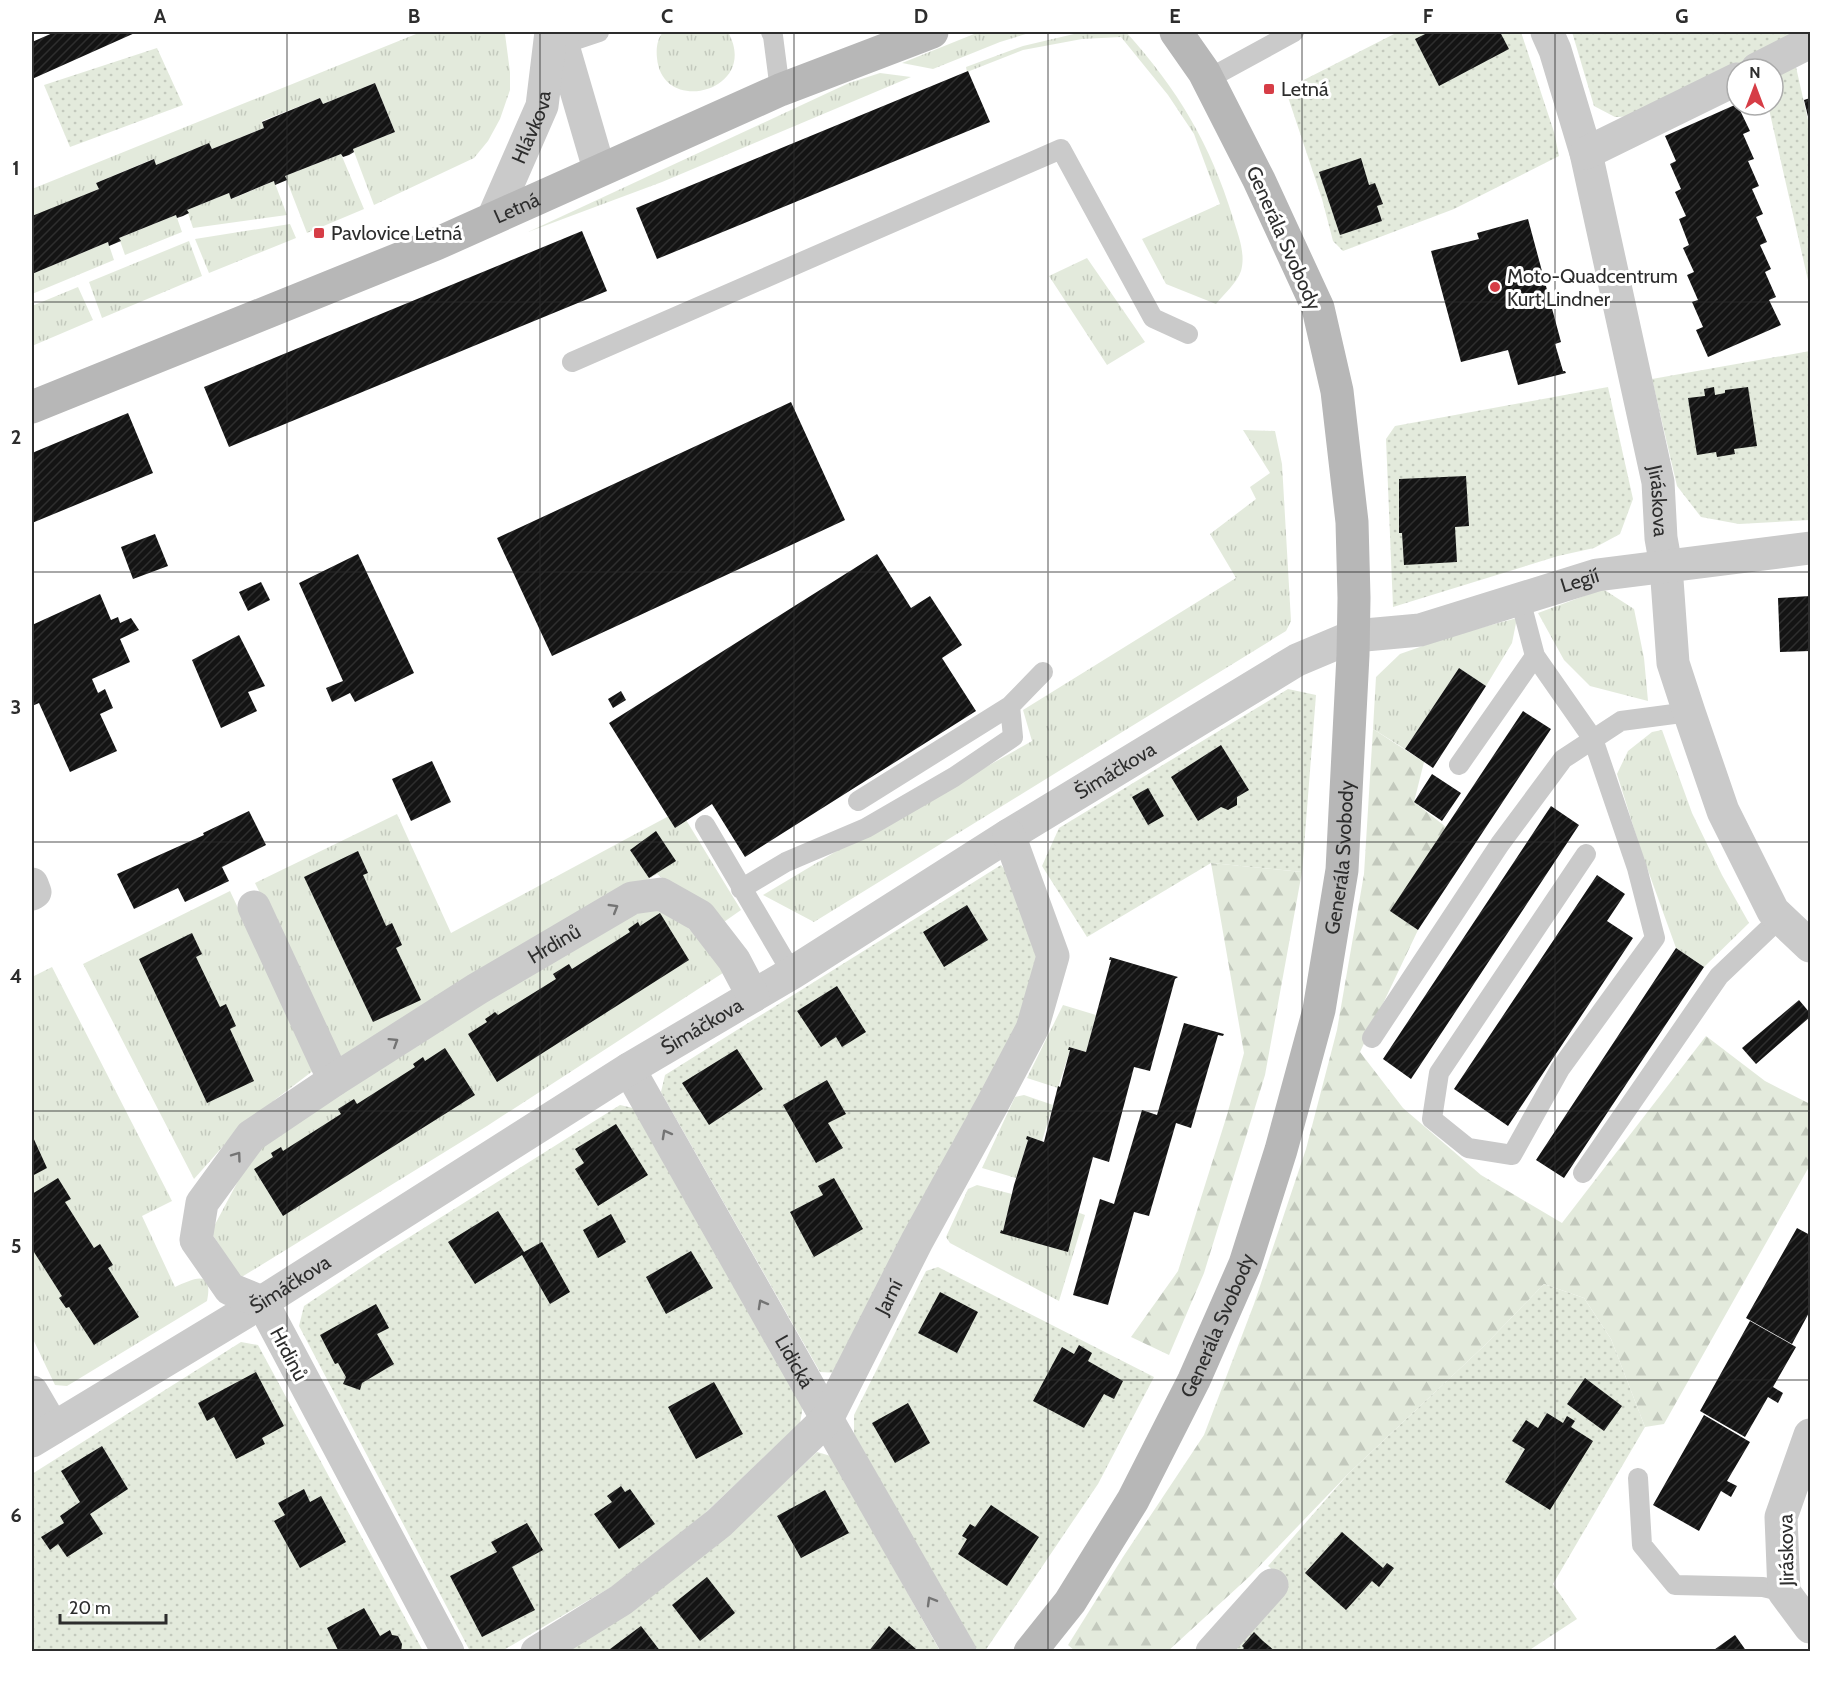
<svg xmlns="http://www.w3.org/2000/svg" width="1842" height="1683" font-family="Cabin,sans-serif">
	<defs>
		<pattern id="grass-tufts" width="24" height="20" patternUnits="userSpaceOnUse" patternTransform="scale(1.5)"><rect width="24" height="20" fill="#e3eadc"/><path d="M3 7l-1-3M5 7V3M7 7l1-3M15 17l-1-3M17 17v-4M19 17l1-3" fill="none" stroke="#c3c9bd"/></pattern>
		<pattern id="forest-firs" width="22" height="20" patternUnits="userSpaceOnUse" patternTransform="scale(1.5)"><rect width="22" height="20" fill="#e3eadc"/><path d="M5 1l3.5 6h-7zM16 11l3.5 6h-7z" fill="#c3c9bd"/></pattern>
		<pattern id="park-dots" width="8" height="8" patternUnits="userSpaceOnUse" patternTransform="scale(1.5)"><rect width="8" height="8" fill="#e3eadc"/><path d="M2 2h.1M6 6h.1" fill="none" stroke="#c3c9bd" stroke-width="1.8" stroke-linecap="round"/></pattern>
		<pattern id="building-hatch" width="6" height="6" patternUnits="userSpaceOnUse" patternTransform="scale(1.5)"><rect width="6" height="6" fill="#141414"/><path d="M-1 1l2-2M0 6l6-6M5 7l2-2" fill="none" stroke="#2e2e2e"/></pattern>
	</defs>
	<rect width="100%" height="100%" fill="#fff"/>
	<!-- grass -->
	<path fill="url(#grass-tufts)" d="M421,32h83l1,2 5,38v18l-10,29 -12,22 -14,17 -100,47 -21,-56 42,-17 -20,-49 -52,21 -3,-6 -58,23 2,7 -52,21 -3,-5 -53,21 -3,-6 -57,24 3,6 -67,28v-28z
		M663,32h65c33,59 -66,85 -71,26 -1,-9 0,-19 6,-26z
		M979,32h53l-32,10 -67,27 -31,-6z
		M1099,32h27c52,58 84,111 107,186 5,17 13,35 8,53 -4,12 -18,24 -25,33l-50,-20 -24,-45 78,-35 -26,-70 -26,-39 -47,-58 -39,2 -59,11 -56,22 -1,-5 57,-21 51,-12z
		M880,73l31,4 -249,105 -134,50 321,-149z
		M341,154l23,55 -57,24 -22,-57z
		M274,181l13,34 -94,13 -6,-18 42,-17 3,6z
		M176,215l6,17 -57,23 -6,-17z
		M290,224l6,14 -87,35 -14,-34z
		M189,241l13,35 -100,42 -13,-36z
		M108,242l6,18 -82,34v-20z
		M1087,258l58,84 -38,23 -58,-89z
		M78,287l15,33 -61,26v-40z
		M1243,430l32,1 7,33 9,157 -5,10 -472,291 -51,-27 72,-43 197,-111 -9,-31 213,-132 -26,-44 46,-35 -6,-12 20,-14z
		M1603,589l31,20 10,49 4,43 -58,-15 -26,-26 -26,-47z
		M1517,618l-5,25 -26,43 -27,-18 -54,81 -32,-20 3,-52 24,-23 54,-19z
		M1662,730l30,83 30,62 27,48 -45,44 -28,-19 -35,-97 -24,-77 11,-23 24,-19z
		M680,810l61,100 -20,14 -64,-50 -315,186 -87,-177 142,-69 54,119z
		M230,891l84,179 -72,55 -48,54 -111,-215z
		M631,907h39l56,64 -239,155 -247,152 -29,-46 44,-83z
		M52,967l120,234 -30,15 33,71c17,-7 39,-20 32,14l-140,85 -12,-1 -23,-48v-360z
		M1063,1005l33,10 -10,37 -17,-5 1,3 -12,38 -31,-10z
		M1024,1095l29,10 -11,36 -14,-4v3l-12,38 -34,-10 33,-71z
		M977,1185l35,9 -9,37 -3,1 77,-20 8,3 -26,86 -109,-58 -4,-6 22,-48z"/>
	<!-- forest -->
	<path fill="url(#forest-firs)" d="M1373,729l51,33 -10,40 32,25 -55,84 27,19 -58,122 43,56 78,67 81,48 144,-187 59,45 45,23v61l-146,259 -19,3 -34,-88 -27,-41 -40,-14 -59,61 -136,128 -99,103 -82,75h-93l-7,-6 55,-88 81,-122 50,-131 52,-155 31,-119 27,-156z
		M1211,863l91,9 -37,203 -61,198 -35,82 -38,-18 47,-66 49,-156 17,-62z"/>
	<!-- park -->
	<path fill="url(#park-dots)" d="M1398,32h123l33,100 5,24 -105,53 -111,42 -10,-10 -11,-42 -34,-102 2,-10z
		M1572,32h229l-162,84 -24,1 -21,-11z
		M157,48l26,57 -113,42 -26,-62z
		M1796,67l14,62v160l-42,-184h5v-27z
		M1810,351v169l-71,4 -38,-7 -24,-31 -25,-107z
		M1608,387l25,112 -13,35 -26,14 -36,8 -165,51 -7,-168 9,-13z
		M1288,689l28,6 -14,177 -91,-9 -124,74 -45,-71 17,-38z
		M1001,865l15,19 21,66 -6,51 -192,372 -19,-1 -159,-280 4,-17z
		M620,1105l13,3 170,298 -3,17 -101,96 -86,67 -111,65h-32l-171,-325 5,-20 72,-48z
		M938,1267l216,110 -56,107 -113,167h-8l-123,-217v-19l72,-144z
		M1544,1284l40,14 27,41 34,88 -92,157 24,35 -49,32 -308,1 65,-72 -17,-14 81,-93 136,-128z
		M241,1342l17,3 165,306 -391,1v-178z
		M817,1452l14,4 109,195 -379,1 155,-106z"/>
	<!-- building -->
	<path fill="url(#building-hatch)" d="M55,32h82l-105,47v-37z
		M1429,32h71l9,17 -70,37 -24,-47z
		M968,71l22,51 -333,137 -21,-51z
		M375,83l20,49 -42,17 1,3 -5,3 -6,2 -2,-3 -56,22 2,4 -12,5 -1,-4 -43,18 -2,-6 -42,17 2,3 -6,3 -6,2 -1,-3 -57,23 2,3 -12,5 -1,-4 -76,32v-58l67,-27 -3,-6 58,-24 2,6 53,-22 3,6 52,-21 -2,-6 58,-24 3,6z
		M1810,98v27l-6,-25z
		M1737,104l13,27 -7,3 11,25 -6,2 11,25 -7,3 11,25 -7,3 11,25 -7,3 11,24 -6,3 11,25 -7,3 12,25 -73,32 -12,-27 7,-3 -11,-25 6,-2 -11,-25 7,-3 -11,-24 6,-3 -10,-26 7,-3 -11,-24 6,-3 -11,-25 6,-3 -11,-25z
		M1361,158l8,27 6,-2 8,21 -6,2 5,15 -42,14 -21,-63z
		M1528,219l33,123 -6,2 8,27h2l1,2 -48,12 -10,-35 -47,12 -30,-111 48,-12 -2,-6z
		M582,231l25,60 -378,156 -25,-60z
		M1714,387l1,8 10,-2v-3l23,-3 9,59 -23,3 1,5 -18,3 -1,-5 -19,3 -9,-57 17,-2 -1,-7z
		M791,402l54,118 -293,136 -55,-118z
		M128,413l25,60 -121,50v-70z
		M1466,476l3,50 -14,1 2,35 -53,3 -2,-32h-3v-54z
		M155,534l13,32 -35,13 -12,-32z
		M358,554l56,119 -59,29 -5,-9 -18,9 -6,-14 17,-7 -44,-98z
		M877,554l34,54 19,-12 32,49 -20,13 34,53 -231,146 -33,-53 -37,24 -66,-105z
		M261,582l9,18 -22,11 -9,-19z
		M100,594l11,26 7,-3 2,6 11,-5 8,12 -19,9 10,23 -38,17 6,14 7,-4 8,19 -13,6 17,37 -47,21 -31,-69 -7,3v-81z
		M1810,596v55l-30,1 -2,-54z
		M239,635l26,51 -17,6 9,19 -36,17 -29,-68z
		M1459,668l27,18 -53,82 -28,-19z
		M621,691l5,9 -13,8 -5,-9z
		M1523,711l28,18 -133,201 -28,-19z
		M1221,745l28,45 -12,7v8l-9,5 -7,-3 -23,14 -27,-44z
		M432,761l19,41 -40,19 -19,-42z
		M1432,774l29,19 -19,28 -28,-19z
		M1148,788l16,28 -16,9 -16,-28z
		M1551,806l28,19 -168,254 -28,-20z
		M249,811l17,34 -44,22 7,14 -44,21 -7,-14 -44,21 -17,-35 87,-39 -1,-2z
		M656,831l20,30 -27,17 -19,-28z
		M358,851l10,22 -5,2 23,51 6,-3 10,22 -6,3 25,52 -48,22 -69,-145z
		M1597,875l28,19 -18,27 26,17 -125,188 -54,-37z
		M967,905l21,35 -44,27 -21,-35z
		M660,913l29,47 -192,122 -29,-48 19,-12 -2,-3 6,-4 4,-3 3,3 58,-36 -3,-5 16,-10 3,5 58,-37 -2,-3 10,-7 2,4z
		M192,933l10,21 -6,3 24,50 6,-3 10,22 -6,3 24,52 -47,22 -68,-144z
		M1676,948l28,19 -140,211 -28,-18z
		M1110,957l68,20 -3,2 -25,92 -16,-4 -25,95 -16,-5 -25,95 -68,-19 1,-3 2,1 11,-46 14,-45 -2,-1 1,-3 17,6 14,-56 2,1 10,-37h-2l1,-3 17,5 25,-92h-2z
		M837,986l29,46 -24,15 -6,-10 -15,10 -24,-36z
		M1799,1000l11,13v4l-54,47 -14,-16z
		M1184,1023l40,11 -1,2 -5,-1 -27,93 -15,-5 -27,93 -15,-4 -26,93 -35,-10 27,-96 14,5 28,-94 15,5z
		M445,1048l30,47 -192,121 -29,-47 19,-12 -2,-4 10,-6 2,4 58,-37 -3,-5 16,-10 3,5 58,-37 -2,-3 10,-7 2,4z
		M737,1049l26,40 -54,36 -27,-42z
		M827,1080l19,34 -18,9 15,25 -27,15 -33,-58z
		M616,1124l32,51 -50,31 -23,-37 9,-6 -9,-14z
		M32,1135l15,33 -15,8z
		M58,1178l13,21 -6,3 29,46 6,-4 13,21 -5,3 31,49 -45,28 -25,-38 -3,1 -7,-10 3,-2 -30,-47v-55z
		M834,1178l29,51 -49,28 -24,-45 33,-17 -5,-9z
		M498,1211l26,41 18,-10 28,50 -20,12 -28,-49 -47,29 -27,-42z
		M611,1214l15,28 -28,16 -15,-28z
		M1797,1228l13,7v76l-18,33 -46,-26z
		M691,1251l22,37 -47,26 -20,-37z
		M940,1292l38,20 -21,41 -39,-20z
		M376,1304l13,24 -12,6 17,30 -32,19 -2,7 -17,-6 3,-7 -8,-14 -3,1 -15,-29z
		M1750,1321l46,26 -23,40 10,6 -5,10 -10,-6 -23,40 -45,-26z
		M1079,1345l13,8 -4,8 35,20 -9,18 -10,-5 -20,34 -51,-27 29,-54 12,7z
		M256,1372l28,54 -22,12 3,6 -29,15 -22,-42 -7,4 -9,-18z
		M1585,1378l37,28 -18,25 -37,-27z
		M714,1382l29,52 -47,25 -28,-52z
		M908,1403l22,40 -35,20 -23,-40z
		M1547,1413l16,10 4,-7 8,5 -4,6 22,14 -43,69 -45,-28 20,-33 -13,-8 14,-21 12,8z
		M1704,1415l46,27 -23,39 10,5 -6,11 -10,-6 -22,40 -46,-26z
		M102,1446l26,43 -38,25 13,20 -36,23 -9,-13 -8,6 -9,-13 23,-14 -4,-7 20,-14 -19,-31z
		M621,1486l4,6 5,-3 25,35 -36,25 -25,-35 18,-12 -5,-6z
		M304,1489l6,13 11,-6 25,46 -46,26 -26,-47 11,-6 -7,-12z
		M825,1490l24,43 -48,25 -24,-42z
		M991,1505l48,32 -32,49 -49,-32 9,-15 -5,-3 8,-12 5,3z
		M527,1523l16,27 -31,17 23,43 -53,27 -32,-61 47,-24 -6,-10z
		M1342,1532l41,36 4,-5 7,5 -15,19 -7,-6 -26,29 -41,-37z
		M707,1577l28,36 -35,28 -28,-36z
		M364,1608l16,28 10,-6 2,5 6,1 4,8 -1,8h-62l-12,-24z
		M641,1626l20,26h-55z
		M889,1626l27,23 -2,3h-46z
		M1254,1632l9,9 13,11h-36l4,-4 -2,-2z
		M1735,1635l12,17h-36z"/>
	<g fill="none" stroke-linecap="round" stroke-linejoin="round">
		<!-- lane -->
		<path stroke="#cacaca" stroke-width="20" d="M771,32l2,4 7,54
			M563,44l36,-12
			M1208,79l86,-47
			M572,362l489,-213 92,169 35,16
			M1535,656l58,83 44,129 18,70 -95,131 -48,86 -44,-7 -36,-29 7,-46 147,-219
			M1010,706l33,-34
			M1459,765l76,-109 -15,-57
			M705,825l87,148
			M741,889l45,-27 80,-34 88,-51 59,-40 -3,-31 -152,95
			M1372,1038l128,-194 63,-85 58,-38 68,-9
			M1583,1173l136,-197 61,-58
			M1638,1478l4,67 33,40 88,2 21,5"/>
		<!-- street -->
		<g stroke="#cacaca" stroke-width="33">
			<path d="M559,32l40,137"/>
			<path id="s1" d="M1547,32l8,18 31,103 72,329 3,56 5,28 7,97 16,49 34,99 50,100 37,35"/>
			<path d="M1757,69l53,-27"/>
			<path d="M1586,153l151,-74"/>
			<path id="s2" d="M493,218l49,-112 9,-74"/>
			<path d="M32,884l3,8 -3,2"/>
			<path d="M254,907l80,173"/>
			<path id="s3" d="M629,1069l198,350 133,233"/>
			<path d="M32,1392l21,36"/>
			<path d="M1810,1435l-29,82 3,75 26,35"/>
			<path id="s4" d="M32,1441l230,-139 367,-233 163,-96 217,-138 288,-175 57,-24 66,-6 177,-55 213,-27"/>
			<path id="s5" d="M448,1652l-186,-350 -32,-13 -34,-49 6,-37 49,-67 83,-56 143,-91 155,-91 29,-4 39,22 34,44 19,36"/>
			<path id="s6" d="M537,1652l84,-52 98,-77 108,-104 90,-178 76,-138 39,-74 21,-73 -44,-121"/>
			<path d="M1212,1652l60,-67"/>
		</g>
		<!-- secondary -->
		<g stroke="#b7b7b7" stroke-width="33">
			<path id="s7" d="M32,407l404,-163 344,-154 152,-58"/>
			<path id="s8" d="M1030,1652l40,-50 63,-102 61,-120 51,-116 36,-114 38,-140 23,-140 11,-215 1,-57 -2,-76 -15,-131 -19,-83 -59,-128 -55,-108 -28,-40"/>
		</g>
	</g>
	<!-- one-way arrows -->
	<defs><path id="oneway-chevron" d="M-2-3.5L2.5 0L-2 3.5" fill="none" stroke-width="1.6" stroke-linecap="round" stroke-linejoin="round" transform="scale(1.5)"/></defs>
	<g stroke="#747474">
		<use href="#oneway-chevron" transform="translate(614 908) rotate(-31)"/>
		<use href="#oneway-chevron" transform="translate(394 1042) rotate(-32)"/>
		<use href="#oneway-chevron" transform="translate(666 1134) rotate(-119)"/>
		<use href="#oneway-chevron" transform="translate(237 1156) rotate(-54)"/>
		<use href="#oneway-chevron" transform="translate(762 1304) rotate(-119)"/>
		<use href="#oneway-chevron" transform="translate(931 1601) rotate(-120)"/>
	</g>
	<!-- grid -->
	<path fill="none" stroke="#2d2d2d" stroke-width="1.5" stroke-opacity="0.55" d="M287,32v1620M540,32v1620M794,32v1620M1048,32v1620M1302,32v1620M1555,32v1620M32,302h1778M32,572h1778M32,842h1778M32,1111h1778M32,1380h1778"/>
	<!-- markers -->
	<g fill="#d63d46" stroke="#fff" stroke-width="2">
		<rect x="1263" y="83" width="12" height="12" rx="3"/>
		<rect x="313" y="227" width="12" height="12" rx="3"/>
		<circle cx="1495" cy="287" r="6"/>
	</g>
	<g text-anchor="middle" stroke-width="6" stroke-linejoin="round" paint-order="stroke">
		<!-- poi labels -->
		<g font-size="20" fill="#2d2d2d" stroke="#fff" text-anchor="start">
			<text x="1281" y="96">Letná</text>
			<text x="331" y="240">Pavlovice Letná</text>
			<text x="1507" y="283">Moto-Quadcentrum<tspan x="1507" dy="23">Kurt Lindner</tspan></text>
		</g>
		<!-- street labels -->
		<g font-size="20" fill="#2d2d2d" stroke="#fff">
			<text dy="7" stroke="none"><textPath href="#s2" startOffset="99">Hlávkova</textPath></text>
			<text dy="7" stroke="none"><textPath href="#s7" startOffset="524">Letná</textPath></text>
			<text transform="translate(1284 238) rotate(66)" y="7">Generála Svobody</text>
			<text dy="7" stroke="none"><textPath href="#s1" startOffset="483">Jiráskova</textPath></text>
			<text dy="7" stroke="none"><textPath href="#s4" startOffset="1782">Legií</textPath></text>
			<text dy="7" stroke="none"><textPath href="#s4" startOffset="1274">Šimáčkova</textPath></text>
			<text dy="7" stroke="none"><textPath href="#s8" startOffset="864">Generála Svobody</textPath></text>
			<text dy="7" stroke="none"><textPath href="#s5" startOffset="970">Hrdinů</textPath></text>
			<text dy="7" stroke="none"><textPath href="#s4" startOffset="788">Šimáčkova</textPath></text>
			<text dy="7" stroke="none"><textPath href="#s4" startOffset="302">Šimáčkova</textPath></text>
			<text dy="7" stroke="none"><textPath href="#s6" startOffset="510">Jarní</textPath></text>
			<text dy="7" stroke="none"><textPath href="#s8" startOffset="378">Generála Svobody</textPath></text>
			<text transform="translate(289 1354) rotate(62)" y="7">Hrdinů</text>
			<text dy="7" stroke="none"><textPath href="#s3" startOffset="336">Lidická</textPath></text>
			<text transform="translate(1786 1550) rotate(-91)" y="7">Jiráskova</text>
		</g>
	</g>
	<!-- border -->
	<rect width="1842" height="1683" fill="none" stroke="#ffffff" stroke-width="66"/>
	<!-- north arrow -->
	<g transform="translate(1755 87)"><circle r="28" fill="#ffffff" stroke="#ababab" stroke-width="1.5"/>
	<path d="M0-4.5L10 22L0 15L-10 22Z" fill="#d63d46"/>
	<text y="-9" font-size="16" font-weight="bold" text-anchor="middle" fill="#2d2d2d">N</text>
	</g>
	<!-- scale -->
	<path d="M60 1614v9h106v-9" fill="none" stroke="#2d2d2d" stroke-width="3"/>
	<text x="69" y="1614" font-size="18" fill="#2d2d2d" stroke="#ffffff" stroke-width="4.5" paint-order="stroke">20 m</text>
	<rect x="33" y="33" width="1776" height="1617" fill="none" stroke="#2d2d2d" stroke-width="2"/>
	<g font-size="20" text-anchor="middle" font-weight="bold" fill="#2d2d2d">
		<text x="160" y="23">A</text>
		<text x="414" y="23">B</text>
		<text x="667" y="23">C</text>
		<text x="921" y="23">D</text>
		<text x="1175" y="23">E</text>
		<text x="1428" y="23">F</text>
		<text x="1682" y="23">G</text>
		<text x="16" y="175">1</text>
		<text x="16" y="444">2</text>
		<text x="16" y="714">3</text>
		<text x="16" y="983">4</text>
		<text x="16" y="1253">5</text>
		<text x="16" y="1522">6</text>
	</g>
</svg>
